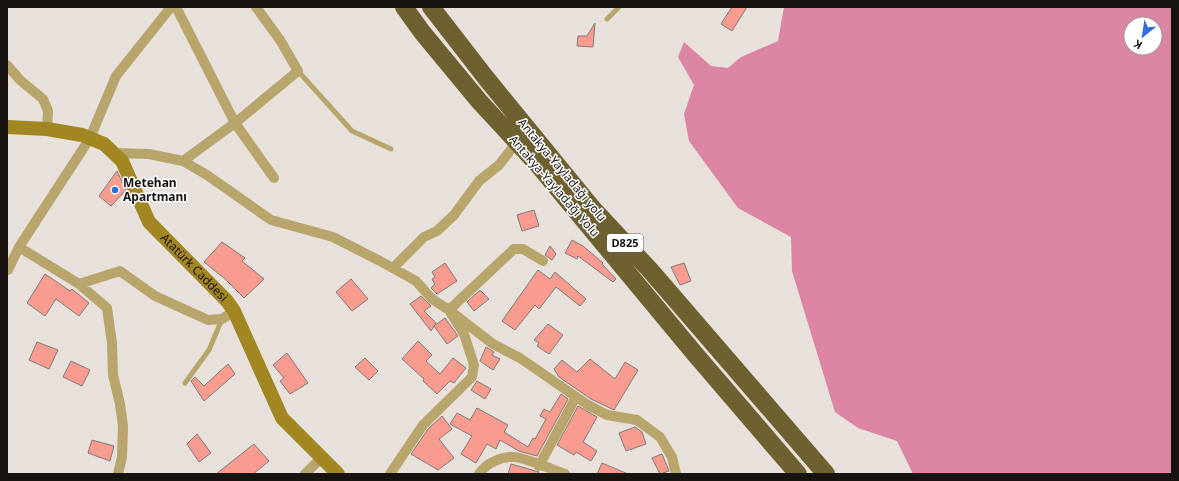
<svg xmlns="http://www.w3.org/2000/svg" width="1179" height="481" font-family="'Noto Sans',sans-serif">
	<rect width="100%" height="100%" fill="#e8e1db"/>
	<!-- forest -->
	<path fill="#db84a4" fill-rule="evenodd" d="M784,7h388v467h-259l-16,-33 -39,-13 -23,-16 -43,-141 -1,-34 -53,-29 -49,-67 -5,-27 10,-29 -16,-28 6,-15 27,24 17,2 13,-11 37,-16zM1131,24h24v24h-24z"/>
	<!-- building -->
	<path fill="#f89c8f" stroke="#817877" d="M732,7h15l-15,24 -11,-7z
		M595,23l-2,24 -16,-1 1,-10h9z
		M117,171l9,19 -15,16 -12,-10z
		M534,210l5,16 -17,5 -5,-16z
		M572,240l11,6 20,17 -1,1 14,15 -3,3 -35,-26 -1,3 -12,-6z
		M222,242l23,16 -3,3 22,18 -20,19 -20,-20 -20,-16z
		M550,246l6,8 -4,6 -7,-5z
		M445,263l12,18 -20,13 -6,-6 4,-4 -3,-5 3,-2 -3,-5z
		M684,263l7,18 -11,4 -9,-18z
		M538,270l12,9 5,-7 31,27 -6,7 -24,-19 -17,22 -4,-4 -20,25 -13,-9z
		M45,274l25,17 2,-2 17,14 -10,13 -23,-17 -11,17 -18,-13z
		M351,279l17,20 -16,12 -16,-19z
		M480,290l9,9 -15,12 -7,-9z
		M421,296l10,10 -7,5 12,12 -5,8 -21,-27z
		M445,318l13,18 -11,8 -13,-18z
		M548,324l15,11 -14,19 -12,-8 2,-3 -5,-3z
		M418,341l14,14 -6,6 14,13 13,-16 13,10 -12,15 -4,-2 -13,13 -14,-13 1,-2 -22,-20z
		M37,342l21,8 -9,19 -20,-9z
		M486,347l8,5 -2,3 8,4 -7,11 -13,-9z
		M287,353l21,30 -18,11 -10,-13 4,-3 -11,-13z
		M365,358l13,13 -9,9 -14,-13z
		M590,359l25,20 10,-17 13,8 -24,40 -23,-11 -32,-22 -5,-8 8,-9 15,12z
		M71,361l19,9 -8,16 -19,-9z
		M228,364l7,10 -31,27 -13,-20 4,-4 9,9z
		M477,381l14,8 -6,10 -14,-9z
		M561,394l7,5 -31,57 -18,-5 -19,-11 -4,9 -9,-5 -11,19 -15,-9 11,-18 -22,-12 7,-11 13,7 7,-12 31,17 -4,7 24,15 5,-9 2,1 11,-20 -6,-3 4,-7 6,3z
		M578,406l19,11 -14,25 14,9 -6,10 -15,-9 -2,3 -17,-10z
		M442,416l10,13 -13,10 15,19 -16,12 -27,-16 17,-25z
		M635,427l7,5 4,12 -20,7 -7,-18z
		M197,434l14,19 -12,9 -12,-18z
		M92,440l22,6 -4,15 -22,-8z
		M254,444l15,17 -16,13h-37z
		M662,454l7,17 -9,3 -8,-16z
		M602,463l26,11h-31z
		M511,464l28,8 -1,2h-30z"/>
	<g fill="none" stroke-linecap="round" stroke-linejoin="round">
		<!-- lane -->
		<path stroke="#b7a56c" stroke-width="5" d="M607,19l12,-12
			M298,71l54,60 39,18
			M185,383l24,-33 13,-31"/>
		<!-- street -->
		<path stroke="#b7a56c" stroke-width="10" d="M176,7l59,116 39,55
			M7,65l13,15 23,19 5,12 -1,18
			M114,153l35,1 34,7 24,14 64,45 62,17 47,24 36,20 16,18 17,11 15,24 10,31 -2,12 -49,48 -33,49
			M183,161l52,-38 63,-52 -18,-31 -24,-33
			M543,261l-20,-12h-9l-65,61 44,34 27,14 68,47 19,10 30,5 23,17 12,20 4,17
			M393,268l31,-31 13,-6 17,-16 25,-34 20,-16 18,-23
			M7,269l1,1 11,-23
			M79,284l41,-13 35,25 53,24 14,-1 12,-8
			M539,466l37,-69
			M118,474l4,-17 1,-31 -3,-22 -7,-29 -1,-32 -5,-35 -28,-24 -60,-37 71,-109 26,-62 55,-69
			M305,474l16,-16
			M479,474c7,-11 23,-18 35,-17 9,0 40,13 51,17"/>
		<!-- secondary -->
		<path stroke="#a18621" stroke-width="14" id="s1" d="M7,127l40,2 35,6 22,9 18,17 27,61 78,79 7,10 48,107 56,56"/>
		<!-- highway -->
		<path stroke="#6f6030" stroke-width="18" d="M404,7l18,25 57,69 60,65 156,188 103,120
			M431,7l55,71 107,131 57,61 176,204"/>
	</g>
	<!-- markers -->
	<circle fill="#316fdd" stroke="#fff" stroke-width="1.5" cx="115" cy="190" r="4"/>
	<g text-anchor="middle" stroke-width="3" stroke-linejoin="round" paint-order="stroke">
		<!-- shield labels -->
		<rect fill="#fff" stroke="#5c5a58" stroke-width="1" x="607" y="234" width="36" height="18" rx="3"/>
		<g font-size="11" font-weight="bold" fill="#161311">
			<text x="625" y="247">D825</text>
		</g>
		<!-- street labels -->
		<g font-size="12" fill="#161311" stroke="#fff">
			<text transform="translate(562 170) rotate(50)" y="4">Antakya-Yayladağı yolu</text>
			<text transform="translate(554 186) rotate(49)" y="4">Antakya-Yayladağı Yolu</text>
			<text dy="4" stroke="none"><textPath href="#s1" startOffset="255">Atatürk Caddesi</textPath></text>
		</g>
		<!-- poi labels -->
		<g font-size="12" font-weight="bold" fill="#161311" stroke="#fff" text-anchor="start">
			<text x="123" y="187">Metehan<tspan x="123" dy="14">Apartmanı</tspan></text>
		</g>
	</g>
	<!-- border -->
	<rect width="1179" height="481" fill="none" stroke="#161311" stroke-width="16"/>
	<!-- north arrow -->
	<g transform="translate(1143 36) rotate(210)"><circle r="19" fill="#ffffff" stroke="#a2a1a0"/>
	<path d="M0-3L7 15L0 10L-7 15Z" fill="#316fdd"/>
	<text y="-6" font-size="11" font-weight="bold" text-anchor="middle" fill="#161311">K</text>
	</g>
</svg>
